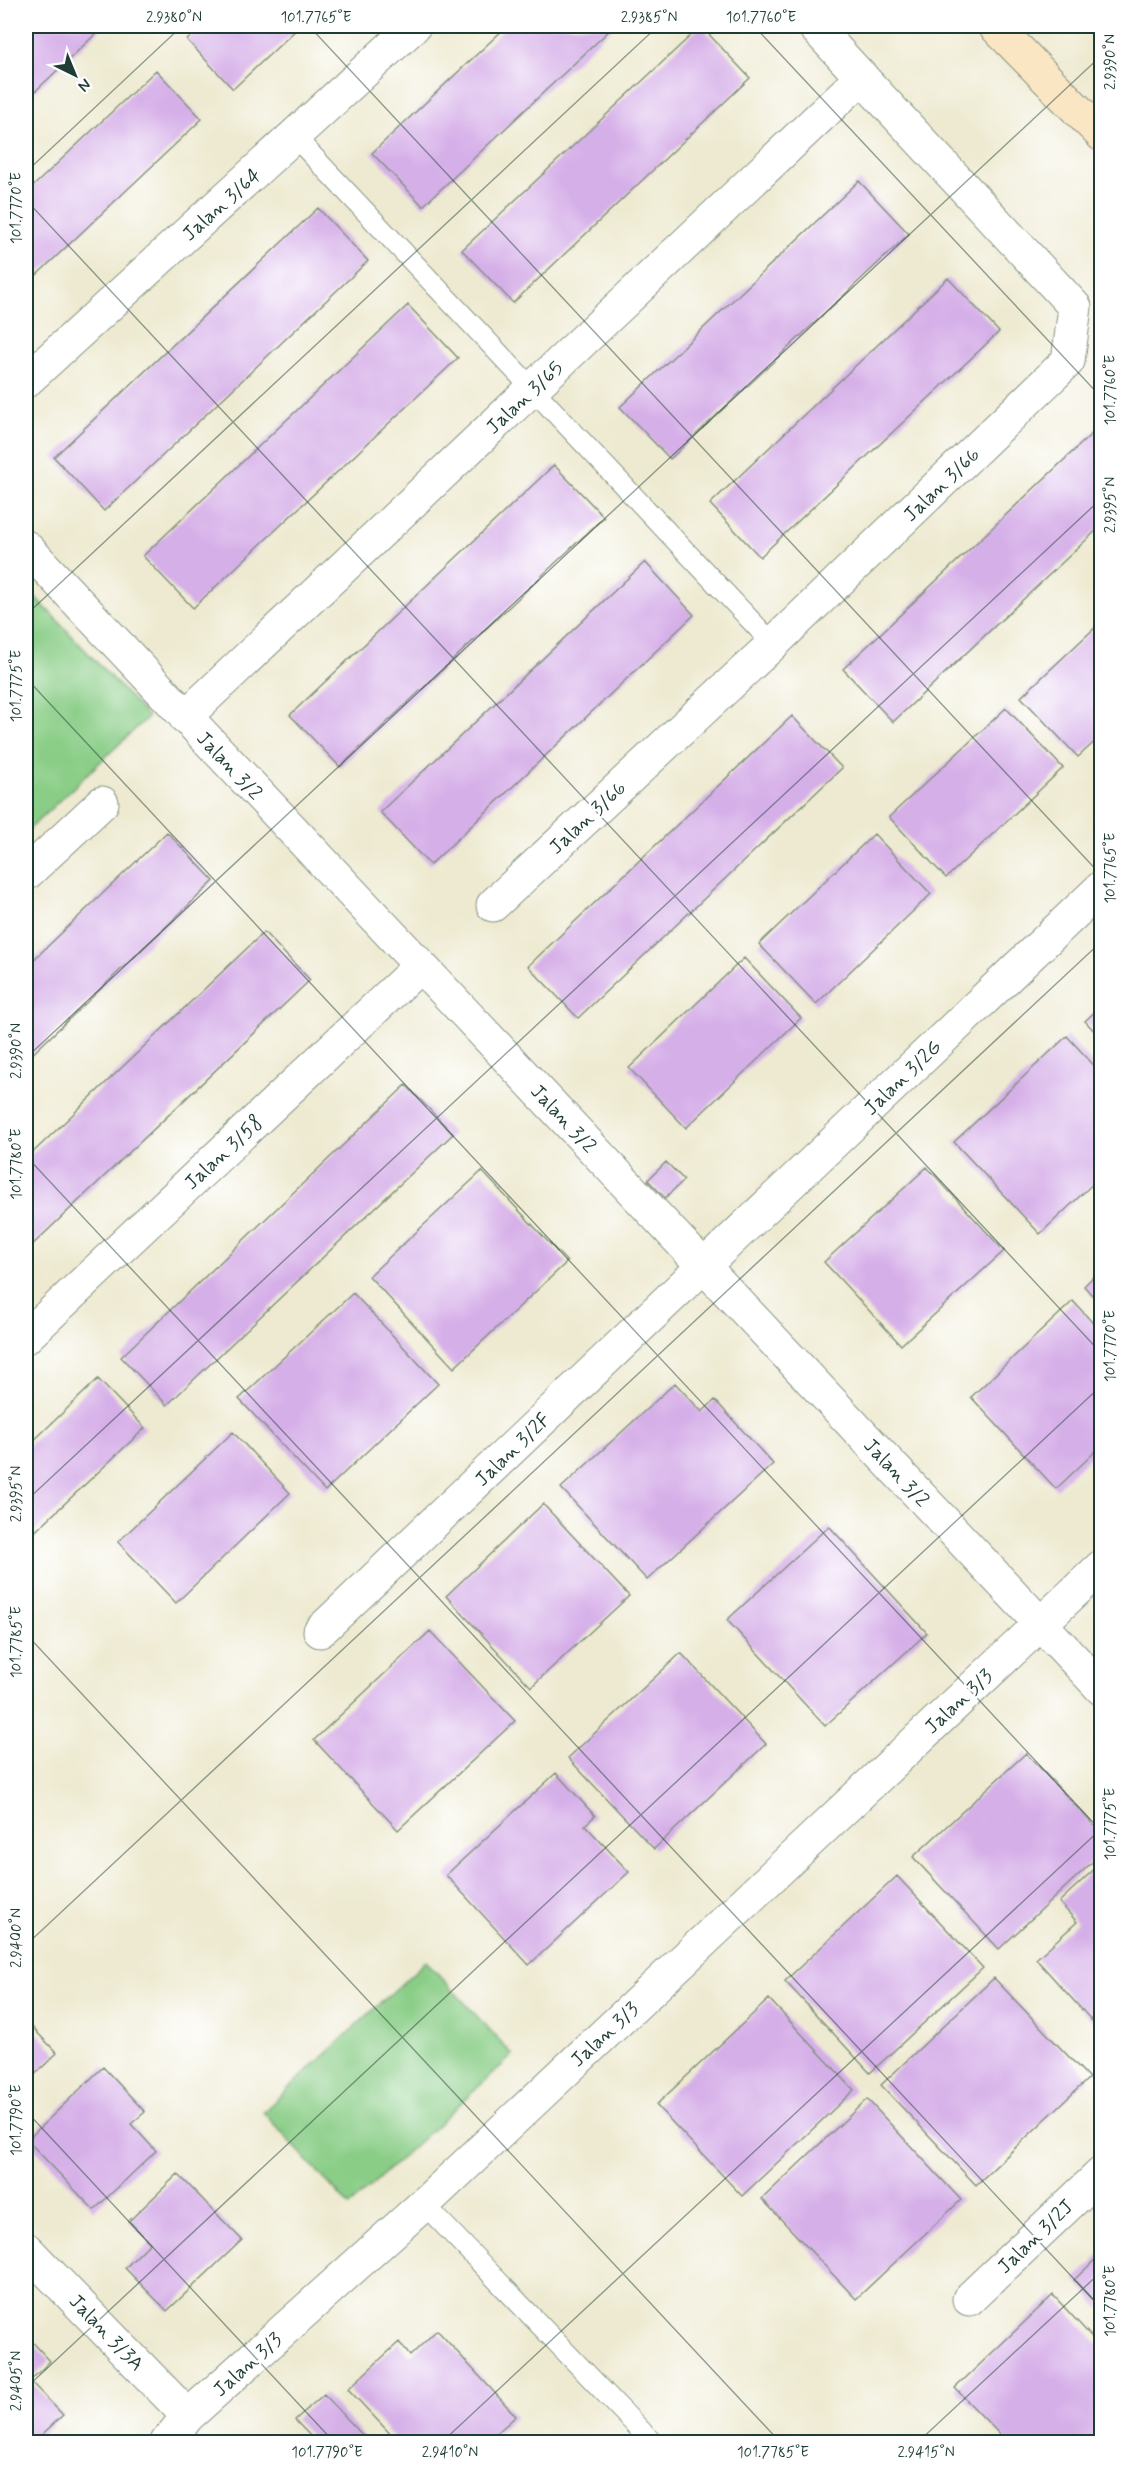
<svg xmlns="http://www.w3.org/2000/svg" width="1127" height="2468" font-family="Mynerve,sans-serif">
	<rect width="100%" height="100%" fill="#fff"/>
	<filter id="ink" filterUnits="userSpaceOnUse"><feTurbulence type="fractalNoise" baseFrequency=".0167" numOctaves="2"/><feDisplacementMap in="SourceGraphic" scale="12" xChannelSelector="R" yChannelSelector="G"/><feConvolveMatrix kernelMatrix="1 2 1 2 8 2 1 2 1" color-interpolation-filters="sRGB"/></filter>
	<filter id="wash" filterUnits="userSpaceOnUse"><feTurbulence type="fractalNoise" baseFrequency=".008" numOctaves="4" result="noise"/><feDisplacementMap in="SourceGraphic" scale="24" xChannelSelector="R" yChannelSelector="G"/><feGaussianBlur stdDeviation="1.35" result="paint"/><feColorMatrix in="noise" values="0 0 0 0 0 0 0 0 0 0 0 0 0 0 0 0 0 1.4 0 .05"/><feComposite in="paint" operator="in"/></filter>
	<g filter="url(#wash)">
		<rect width="100%" height="100%" fill="#eeead1"/>
		<!-- green -->
		<path fill="#89cd86" stroke="#54855d" stroke-width="1.5" d="M26,587l122,130 -122,115z
			M426,1961l87,94 -164,151 -86,-94z"/>
		<g id="blocks">
			<!-- building -->
			<path fill="#d5afe8" d="M26,26h78l-78,74z
				M202,26h98l-67,63 -46,-49z
				M507,26h107l-191,180 -51,-53z
				M701,26l49,52 -237,225 -51,-53z
				M156,70l46,49 -176,166v-92z
				M859,181l50,53 -239,225 -50,-52z
				M318,208l50,53 -264,250 -50,-54z
				M948,278l51,54 -239,225 -50,-53z
				M408,305l50,53 -265,250 -50,-52z
				M1101,425v101l-208,196 -50,-53z
				M554,465l50,52 -264,250 -50,-52z
				M645,562l49,53 -264,250 -50,-53z
				M1101,622v114l-23,21 -57,-60z
				M1006,708l57,60 -117,110 -57,-61z
				M792,716l50,52 -264,250 -50,-52z
				M167,832l47,49 -188,179v-93z
				M874,834l57,60 -115,110 -57,-60z
				M264,932l46,48 -284,271v-92z
				M744,958l57,60 -115,110 -57,-60z
				M1101,1006v32l-16,-17z
				M1067,1036l34,37v103l-61,58 -86,-92z
				M406,1085l47,49 -286,271 -46,-48z
				M666,1162l18,18 -19,18 -17,-18z
				M927,1167l77,84 -103,94 -77,-83z
				M482,1171l85,91 -113,106 -85,-92z
				M1101,1269v36l-17,-19z
				M353,1293l85,91 -113,107 -86,-92z
				M1073,1301l28,31v114l-45,43 -85,-92z
				M98,1379l47,49 -119,112v-92z
				M675,1383l27,29 13,-12 58,64 -126,116 -86,-92z
				M233,1432l57,61 -114,110 -58,-61z
				M543,1504l86,92 -98,91 -85,-91z
				M829,1526l98,107 -102,93 -98,-106z
				M430,1631l85,90 -117,109 -84,-90z
				M681,1653l85,91 -112,105 -86,-91z
				M1026,1753l75,80v21l-102,95 -86,-92z
				M556,1773l39,43 -10,9 44,47 -100,93 -83,-90z
				M1101,1863v151l-8,8 -57,-63 41,-37 -18,-20z
				M897,1876l86,92 -113,105 -85,-92z
				M994,1978l95,100 -113,107 -95,-100z
				M769,1999l85,91 -112,106 -86,-91z
				M26,2021l31,32 -31,30z
				M103,2067l42,45 -14,12 25,27 -62,59 -67,-70z
				M867,2099l94,101 -105,99 -94,-100z
				M178,2174l64,66 -75,71 -42,-43 25,-25 -21,-22z
				M1101,2254v55l-27,-29z
				M1053,2295l48,52v92l-3,3h-91l-52,-54z
				M437,2330l79,86 -29,26h-89l-50,-53 51,-47 11,14z
				M26,2335l24,26 -20,20 33,34 -29,27h-8z
				M324,2394l45,48h-53l-21,-22z"/>
		</g>
	</g>
	<g filter="url(#ink)">
		<use href="#blocks" fill-opacity="0" stroke="#869482" stroke-width="1.5"/>
		<g fill="none" stroke-linecap="round" stroke-linejoin="round">
			<!-- lane casing -->
			<g stroke="#869482" stroke-width="22">
				<path id="lane" d="M295,137l478,507
					M424,2204l228,238"/>
			</g>
			<!-- street casing -->
			<g stroke="#869482" stroke-width="35">
				<path id="street" d="M26,381l388,-355
					M26,547l1076,1142
					M185,717l677,-640
					M26,874l76,-71
					M493,905l280,-261 295,-283 7,-54 -261,-281
					M26,1337l394,-371
					M320,1631l782,-744
					M26,2249l162,167
					M969,2299l133,-126
					M167,2442l21,-26 236,-212 678,-638"/>
			</g>
			<!-- secondary casing -->
			<g stroke="#869482" stroke-width="35">
				<path id="secondary" d="M995,26l107,109"/>
			</g>
			<!-- lane -->
			<use href="#lane" stroke="#fff" stroke-width="20"/>
			<!-- street -->
			<use href="#street" stroke="#fff" stroke-width="33"/>
			<!-- secondary -->
			<use href="#secondary" stroke="#fbe6c4" stroke-width="33"/>
		</g>
	</g>
	<!-- ticks -->
	<path fill="none" stroke="#1f3d34" stroke-width="1.5" stroke-opacity="0.45" d="M309,26l793,850M754,26l348,372M26,172l156,-146M26,200l1076,1154M26,615l632,-589M26,678l1076,1154M26,1058l1076,-1003M26,1156l1076,1153M26,1501l1076,-1003M26,1634l754,808M26,1945l1076,-1004M26,2111l308,331M26,2388l1076,-1003M442,2442l660,-614M918,2442l184,-171"/>
	<g text-anchor="middle" stroke-width="5" stroke-linejoin="round" paint-order="stroke">
		<!-- street labels -->
		<g font-size="20" fill="#1f3d34" stroke="#fff">
			<text transform="translate(221 204) rotate(-42)" y="7">Jalan 3/64</text>
			<text transform="translate(524 397) rotate(-43)" y="7">Jalan 3/65</text>
			<text transform="translate(941 484) rotate(-44)" y="7">Jalan 3/66</text>
			<text transform="translate(230 765) rotate(47)" y="7">Jalan 3/2</text>
			<text transform="translate(587 817) rotate(-43)" y="7">Jalan 3/66</text>
			<text transform="translate(902 1077) rotate(-44)" y="7">Jalan 3/2G</text>
			<text transform="translate(564 1118) rotate(47)" y="7">Jalan 3/2</text>
			<text transform="translate(223 1152) rotate(-43)" y="7">Jalan 3/58</text>
			<text transform="translate(512 1449) rotate(-44)" y="7">Jalan 3/2F</text>
			<text transform="translate(897 1472) rotate(47)" y="7">Jalan 3/2</text>
			<text transform="translate(958 1701) rotate(-43)" y="7">Jalan 3/3</text>
			<text transform="translate(604 2034) rotate(-43)" y="7">Jalan 3/3</text>
			<text transform="translate(1035 2236) rotate(-44)" y="7">Jalan 3/2J</text>
			<text transform="translate(107 2332) rotate(46)" y="7">Jalan 3/3A</text>
			<text transform="translate(247 2364) rotate(-42)" y="7">Jalan 3/3</text>
		</g>
	</g>
	<!-- margin -->
	<rect width="1127" height="2468" fill="none" stroke="#fff" stroke-width="66"/>
	<!-- north arrow -->
	<g transform="translate(75 75) rotate(137)" stroke="#ffffff" stroke-width="4.5" paint-order="stroke">
	<path d="M0-4.5L10 22L0 15L-10 22Z" fill="#1f3d34"/>
	<text y="-9" font-size="16" font-weight="bold" text-anchor="middle" fill="#1f3d34">N</text>
	</g>
	<rect x="33" y="33" width="1061" height="2402" fill="none" stroke="#1f3d34" stroke-width="2"/>
	<g font-size="15" text-anchor="middle" fill="#1f3d34">
		<text x="174" y="22">2.9380°N</text>
		<text x="316" y="22">101.7765°E</text>
		<text x="649" y="22">2.9385°N</text>
		<text x="761" y="22">101.7760°E</text>
		<text transform="translate(1110 62) rotate(-90)" y="5">2.9390°N</text>
		<text transform="translate(16 208) rotate(-90)" y="5">101.7770°E</text>
		<text transform="translate(1110 390) rotate(-90)" y="5">101.7760°E</text>
		<text transform="translate(1110 505) rotate(-90)" y="5">2.9395°N</text>
		<text transform="translate(16 686) rotate(-90)" y="5">101.7775°E</text>
		<text transform="translate(1110 868) rotate(-90)" y="5">101.7765°E</text>
		<text transform="translate(16 1051) rotate(-90)" y="5">2.9390°N</text>
		<text transform="translate(16 1164) rotate(-90)" y="5">101.7780°E</text>
		<text transform="translate(1110 1346) rotate(-90)" y="5">101.7770°E</text>
		<text transform="translate(16 1494) rotate(-90)" y="5">2.9395°N</text>
		<text transform="translate(16 1642) rotate(-90)" y="5">101.7785°E</text>
		<text transform="translate(1110 1824) rotate(-90)" y="5">101.7775°E</text>
		<text transform="translate(16 1938) rotate(-90)" y="5">2.9400°N</text>
		<text transform="translate(16 2120) rotate(-90)" y="5">101.7790°E</text>
		<text transform="translate(1110 2301) rotate(-90)" y="5">101.7780°E</text>
		<text transform="translate(16 2381) rotate(-90)" y="5">2.9405°N</text>
		<text x="327" y="2457">101.7790°E</text>
		<text x="450" y="2457">2.9410°N</text>
		<text x="773" y="2457">101.7785°E</text>
		<text x="926" y="2457">2.9415°N</text>
	</g>
</svg>
